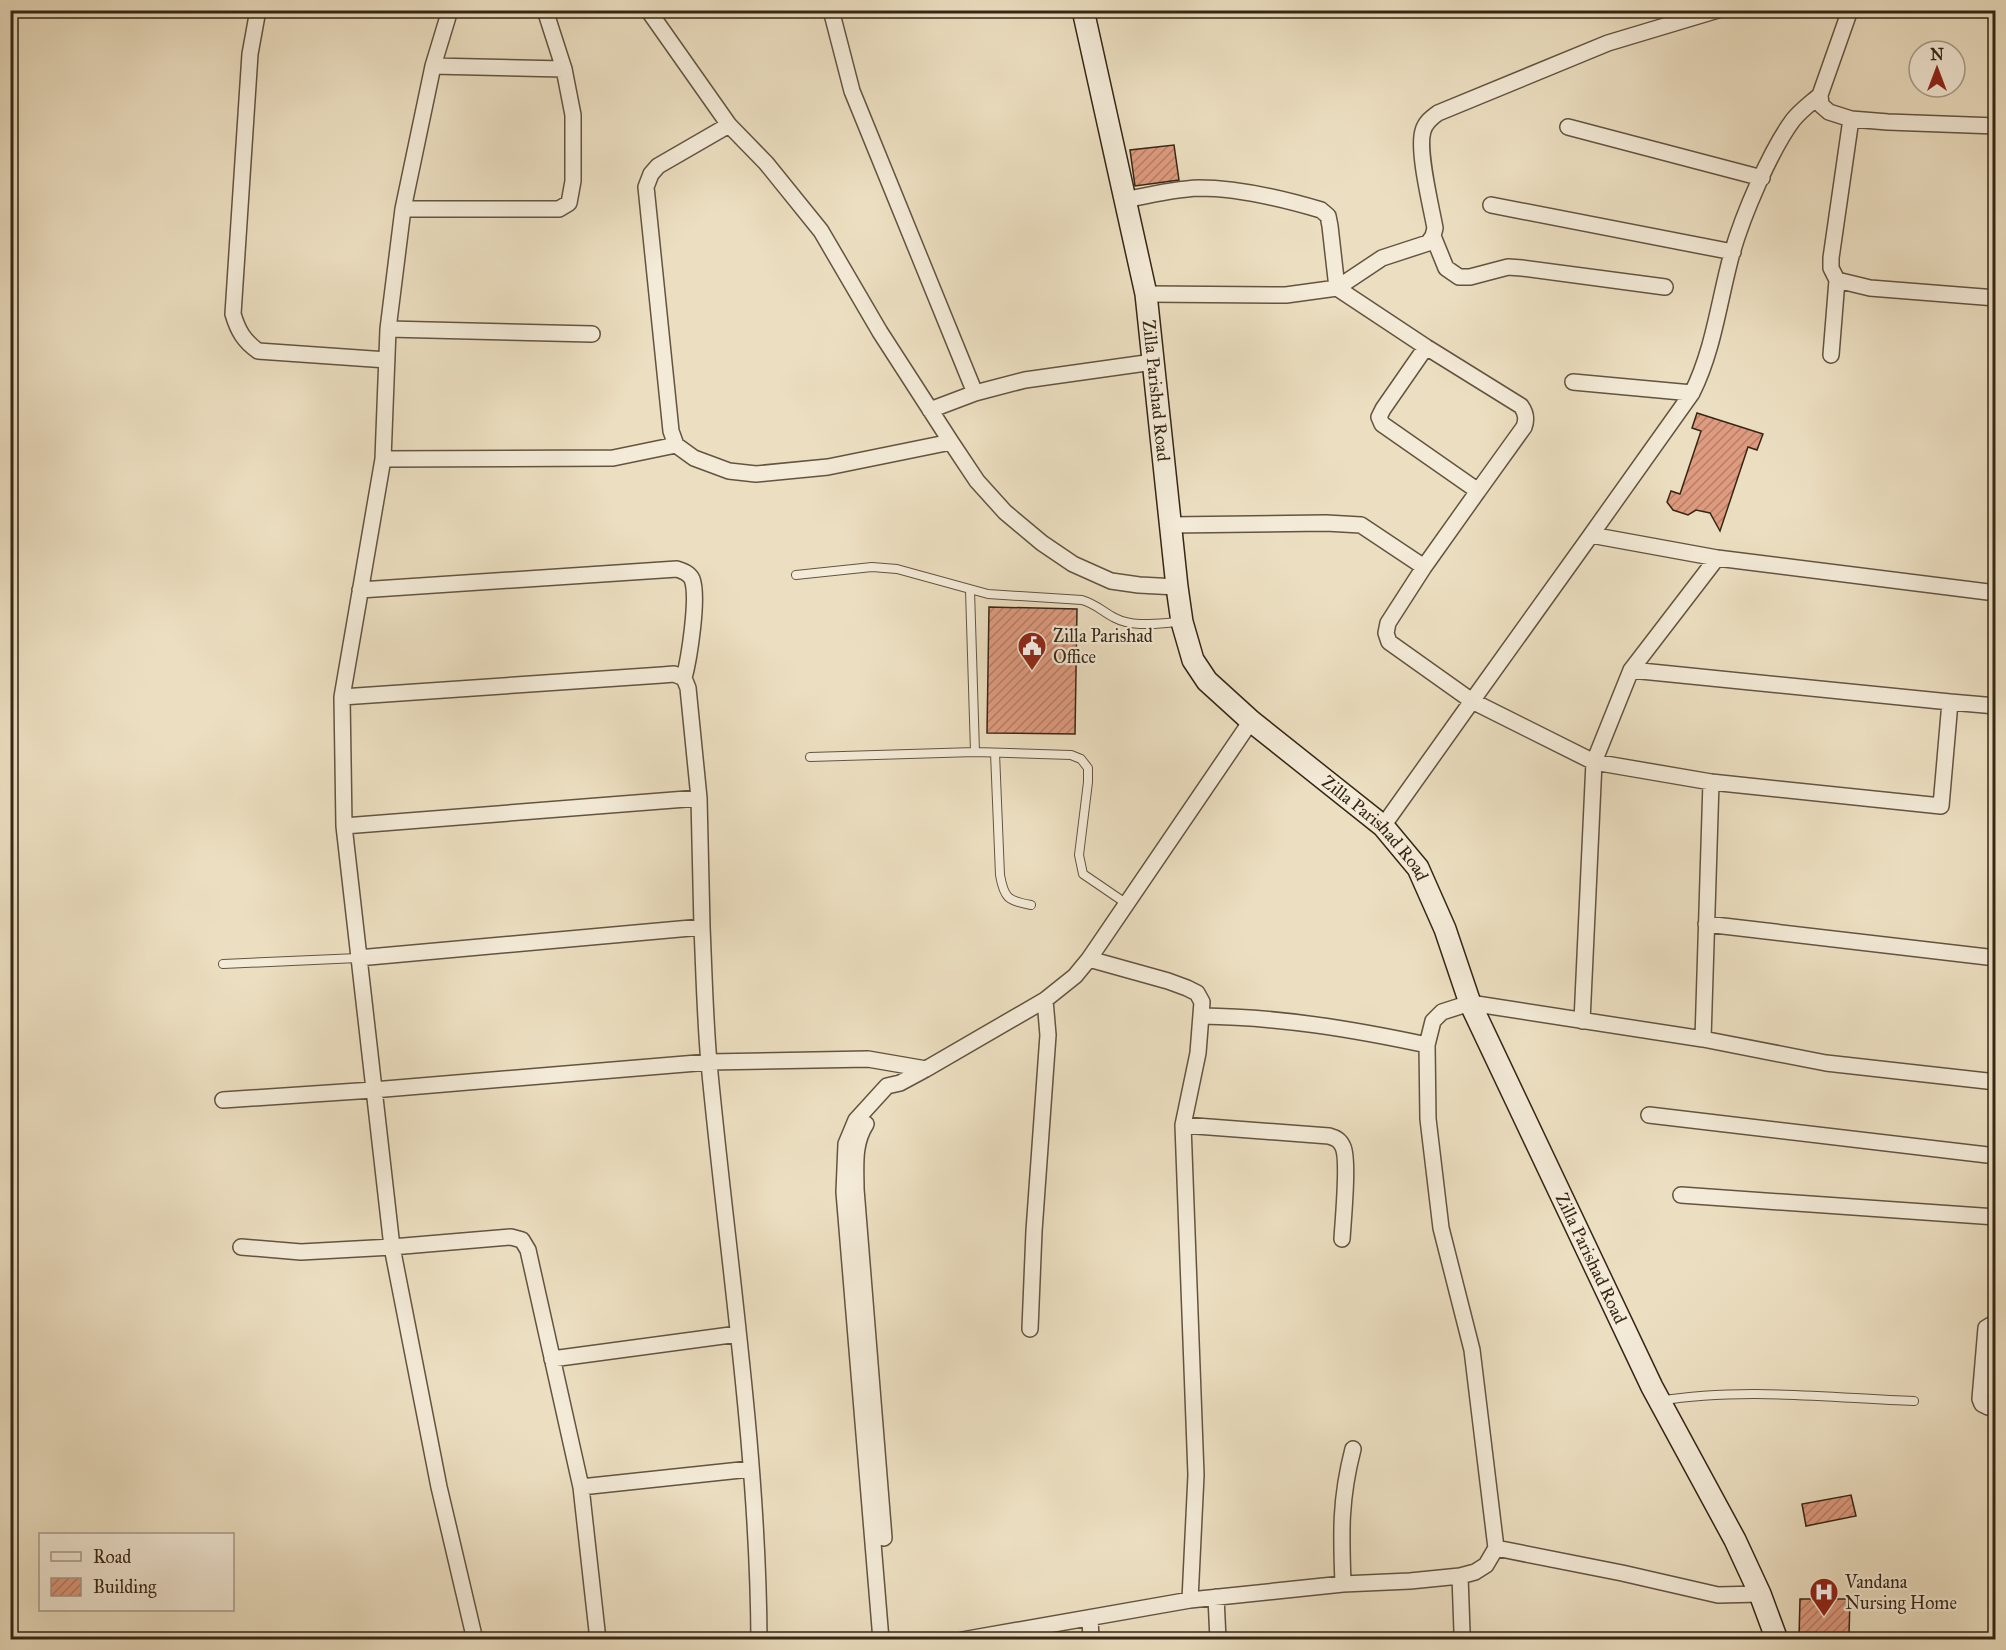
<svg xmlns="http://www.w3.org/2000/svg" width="2006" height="1650" font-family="'IM FELL Great Primer',serif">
	<defs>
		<pattern id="building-hatch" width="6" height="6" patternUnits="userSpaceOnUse" patternTransform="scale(1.5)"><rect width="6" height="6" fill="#df9b7f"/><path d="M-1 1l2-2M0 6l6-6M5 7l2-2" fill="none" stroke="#b67e67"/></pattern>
	</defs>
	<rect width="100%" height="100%" fill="#ecdfc1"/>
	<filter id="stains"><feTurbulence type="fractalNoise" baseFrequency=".00333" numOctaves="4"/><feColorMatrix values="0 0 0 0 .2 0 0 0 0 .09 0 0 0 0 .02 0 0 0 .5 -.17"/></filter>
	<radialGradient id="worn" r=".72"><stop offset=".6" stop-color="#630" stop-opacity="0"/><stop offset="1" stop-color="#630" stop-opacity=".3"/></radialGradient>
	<!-- building -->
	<path fill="url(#building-hatch)" stroke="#352615" stroke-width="1.5" d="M1174,145l5,35 -44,6 -5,-36z
		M1697,413l66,21 -6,16 -9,-3 -28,84 -10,-18 -14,-3 -8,5 -15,-5 -6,-8 4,-11 9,3 21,-63 -9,-3z
		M989,607l88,2 -2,125 -88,-1z
		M1851,1495l5,21 -50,10 -4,-22z
		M1800,1599h50l-1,36 -50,3z"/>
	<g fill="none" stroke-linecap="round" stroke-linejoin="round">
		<!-- service casing -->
		<g stroke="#635440" stroke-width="10">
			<path id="service" d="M796,575l76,-8 25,2 91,25 94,6c14,4 21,12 33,18 19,10 44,5 65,4
				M970,590l5,162
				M995,753l5,122c4,23 8,26 31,30
				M810,757l165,-5 96,3 10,4 7,9v14l-9,73 4,19 44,30
				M223,964l135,-6
				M1660,1401c81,-14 172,-3 254,0"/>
		</g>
		<!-- minor casing -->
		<g stroke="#635440" stroke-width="18">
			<path id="minor" d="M258,10l-8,44 -17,260c5,17 11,27 25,37l129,9
				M450,10l-17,56 -30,143 -15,120 -5,130 -41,238 2,129 48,421 119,-10 11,3 6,10 53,237
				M648,10l81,115 37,38 55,68 59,101 71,110 26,39 28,31 37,31 31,21 38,17 28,4 38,2
				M831,10l21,81 123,302
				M433,66l131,3
				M1820,95c-9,8 -19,15 -27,25 -23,31 -50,95 -61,133 -13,47 -18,96 -40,140l-101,142 126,23 279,35
				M1851,119l37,3 108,4
				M729,125l-71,41 -7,8 -5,13 25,244 5,14 18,13 35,13 27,3 72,-7 123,-25
				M1568,127l194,51
				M1125,200c24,-5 49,-11 74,-12 38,0 85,11 122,22l7,6 2,10 7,62 89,59 -43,62 -4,8 3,7 96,67 46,-64c3,-8 2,-14 -3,-21l-95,-59
				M1491,205l242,47
				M403,209h156l10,-6 4,-22v-66l-9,-46 -19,-59
				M1433,236l13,32 13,9h11l38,-10 14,1 143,19
				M1837,280l33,8 126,10
				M1146,294l140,1 51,-7 45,-30 46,-15 5,-7 2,-8c-4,-22 -18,-78 -12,-97 2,-8 8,-13 15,-18l170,-70 110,-33
				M388,329l204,5
				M1831,355l6,-75 -6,-12v-10l20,-139 -22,-7 -8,-7 -1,-10 30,-85
				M1573,382l119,11
				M930,410l45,-17 50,-13 128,-18
				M383,459l230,-1 63,-13
				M1170,525l156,-2 35,2 63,42
				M1591,535l-119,166 122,61 117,20 230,24 9,-104 46,4
				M360,590l317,-21c6,2 12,4 15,10 7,18 -3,80 -8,99
				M1631,670l319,32
				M342,697l320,-22 12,-1 10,4 4,10 11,110 3,129
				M344,826l355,-28
				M1383,826l89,-125 -83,-59 -3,-9 2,-10 36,-56 54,-76
				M1706,924l290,34
				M358,958l344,-31c2,45 3,91 7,136 18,192 49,384 50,577
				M1089,959l79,22 19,7 10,5 5,9 -4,51 -15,72 13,350 -6,125
				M1202,1016c77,1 150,13 225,29
				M1582,1021l12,-259 37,-92 86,-112
				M1703,1039l8,-257
				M223,1100l150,-10 336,-28 159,-3 58,10
				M1649,1115l347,41
				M866,1124c-13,20 -10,43 -10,65l28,349
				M1183,1125l146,11c7,2 11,4 14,11 6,13 0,75 -1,92
				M1681,1195l315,22
				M241,1247l60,5 91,-5 47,240 36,153
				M1996,1322l-10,6 -6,71 2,5 6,3 8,-1
				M1030,1329l4,-98 14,-196 -3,-35
				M552,1359l186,-25
				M1496,1548l126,25 96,22 42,-1
				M1343,1584c-2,-51 -3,-85 10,-135
				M1216,1597l2,43
				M1090,1618l1,22
				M598,1640l-17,-153 169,-18
				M881,1640l-37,-448 2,-48 10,-24 31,-34 13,-3 26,-14 119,-69 30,-24 14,-17 162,-238
				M962,1640l228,-40 153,-16 67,-3 50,-5 15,-4 11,-7 10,-17 -24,-198 -31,-122 -13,-109 -1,-74 6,-24 9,-9 28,-9 233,36 123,24 170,19
				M1459,1640l3,-8 -2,-56"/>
		</g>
		<!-- secondary casing -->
		<g stroke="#352615" stroke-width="24">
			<g id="secondary">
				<path id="s1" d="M1083,10l63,284 31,293 5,35 11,38 14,21 44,40 132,105 35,42 27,61 25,74 182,384 83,153 25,54 17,46"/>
			</g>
		</g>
		<!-- service -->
		<use href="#service" stroke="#f3ead7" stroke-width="8"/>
		<!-- minor -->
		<use href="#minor" stroke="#f3ead7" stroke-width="15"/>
		<!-- secondary -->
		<use href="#secondary" stroke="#f3ead7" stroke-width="21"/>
	</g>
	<!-- icons -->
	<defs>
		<g id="civic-pin" transform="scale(1.5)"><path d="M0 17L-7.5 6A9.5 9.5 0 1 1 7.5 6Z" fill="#8f2418" stroke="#f3ead7"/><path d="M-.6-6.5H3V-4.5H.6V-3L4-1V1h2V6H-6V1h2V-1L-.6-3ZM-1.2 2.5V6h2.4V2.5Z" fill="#fff"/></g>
		<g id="hospital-pin" transform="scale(1.5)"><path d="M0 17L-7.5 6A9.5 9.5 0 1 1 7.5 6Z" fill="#8f2418" stroke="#f3ead7"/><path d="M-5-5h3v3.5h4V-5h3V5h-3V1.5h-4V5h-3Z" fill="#fff"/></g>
	</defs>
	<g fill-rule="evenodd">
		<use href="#civic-pin" x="1032" y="646"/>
		<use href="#hospital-pin" x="1824" y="1592"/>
	</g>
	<g text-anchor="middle" stroke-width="4.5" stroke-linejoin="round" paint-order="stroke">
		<!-- street labels -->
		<g font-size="18" fill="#352615" stroke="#f3ead7">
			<text dy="6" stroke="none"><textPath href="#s1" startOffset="388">Zilla Parishad Road</textPath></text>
			<text dy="6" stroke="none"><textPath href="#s1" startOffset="910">Zilla Parishad Road</textPath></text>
			<text dy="6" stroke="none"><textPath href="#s1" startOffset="1396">Zilla Parishad Road</textPath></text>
		</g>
		<!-- poi labels -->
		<g font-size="18" fill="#352615" stroke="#f3ead7" text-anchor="start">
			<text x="1053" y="642">Zilla Parishad<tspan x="1053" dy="21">Office</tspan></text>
			<text x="1845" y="1588">Vandana<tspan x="1845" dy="21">Nursing Home</tspan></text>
		</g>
	</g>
	<!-- margin -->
	<rect width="2006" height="1650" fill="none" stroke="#ecdfc1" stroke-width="36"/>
	<rect x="12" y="12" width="1982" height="1626" fill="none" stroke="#352615" stroke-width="3"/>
	<rect x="18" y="18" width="1970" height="1614" fill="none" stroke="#352615" stroke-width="1.5"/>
	<!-- legend -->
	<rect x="39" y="1533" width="195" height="78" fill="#f3ead7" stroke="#a79c89" stroke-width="1.5"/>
	<rect x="51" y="1552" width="30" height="9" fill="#f3ead7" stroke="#a79c89" stroke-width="1.5"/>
	<text x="93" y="1563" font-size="18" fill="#352615">Road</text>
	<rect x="51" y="1578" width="30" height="18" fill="url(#building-hatch)" stroke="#a79c89" stroke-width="1.5"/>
	<text x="93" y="1593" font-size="18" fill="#352615">Building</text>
	<!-- north arrow -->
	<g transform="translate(1937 69)"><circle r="28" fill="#f3ead7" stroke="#a79c89" stroke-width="1.5"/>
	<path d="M0-4.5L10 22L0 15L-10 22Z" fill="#8f2418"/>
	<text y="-9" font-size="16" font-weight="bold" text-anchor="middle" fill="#352615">N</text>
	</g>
	<rect width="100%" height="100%" filter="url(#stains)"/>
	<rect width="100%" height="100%" fill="url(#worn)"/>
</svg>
